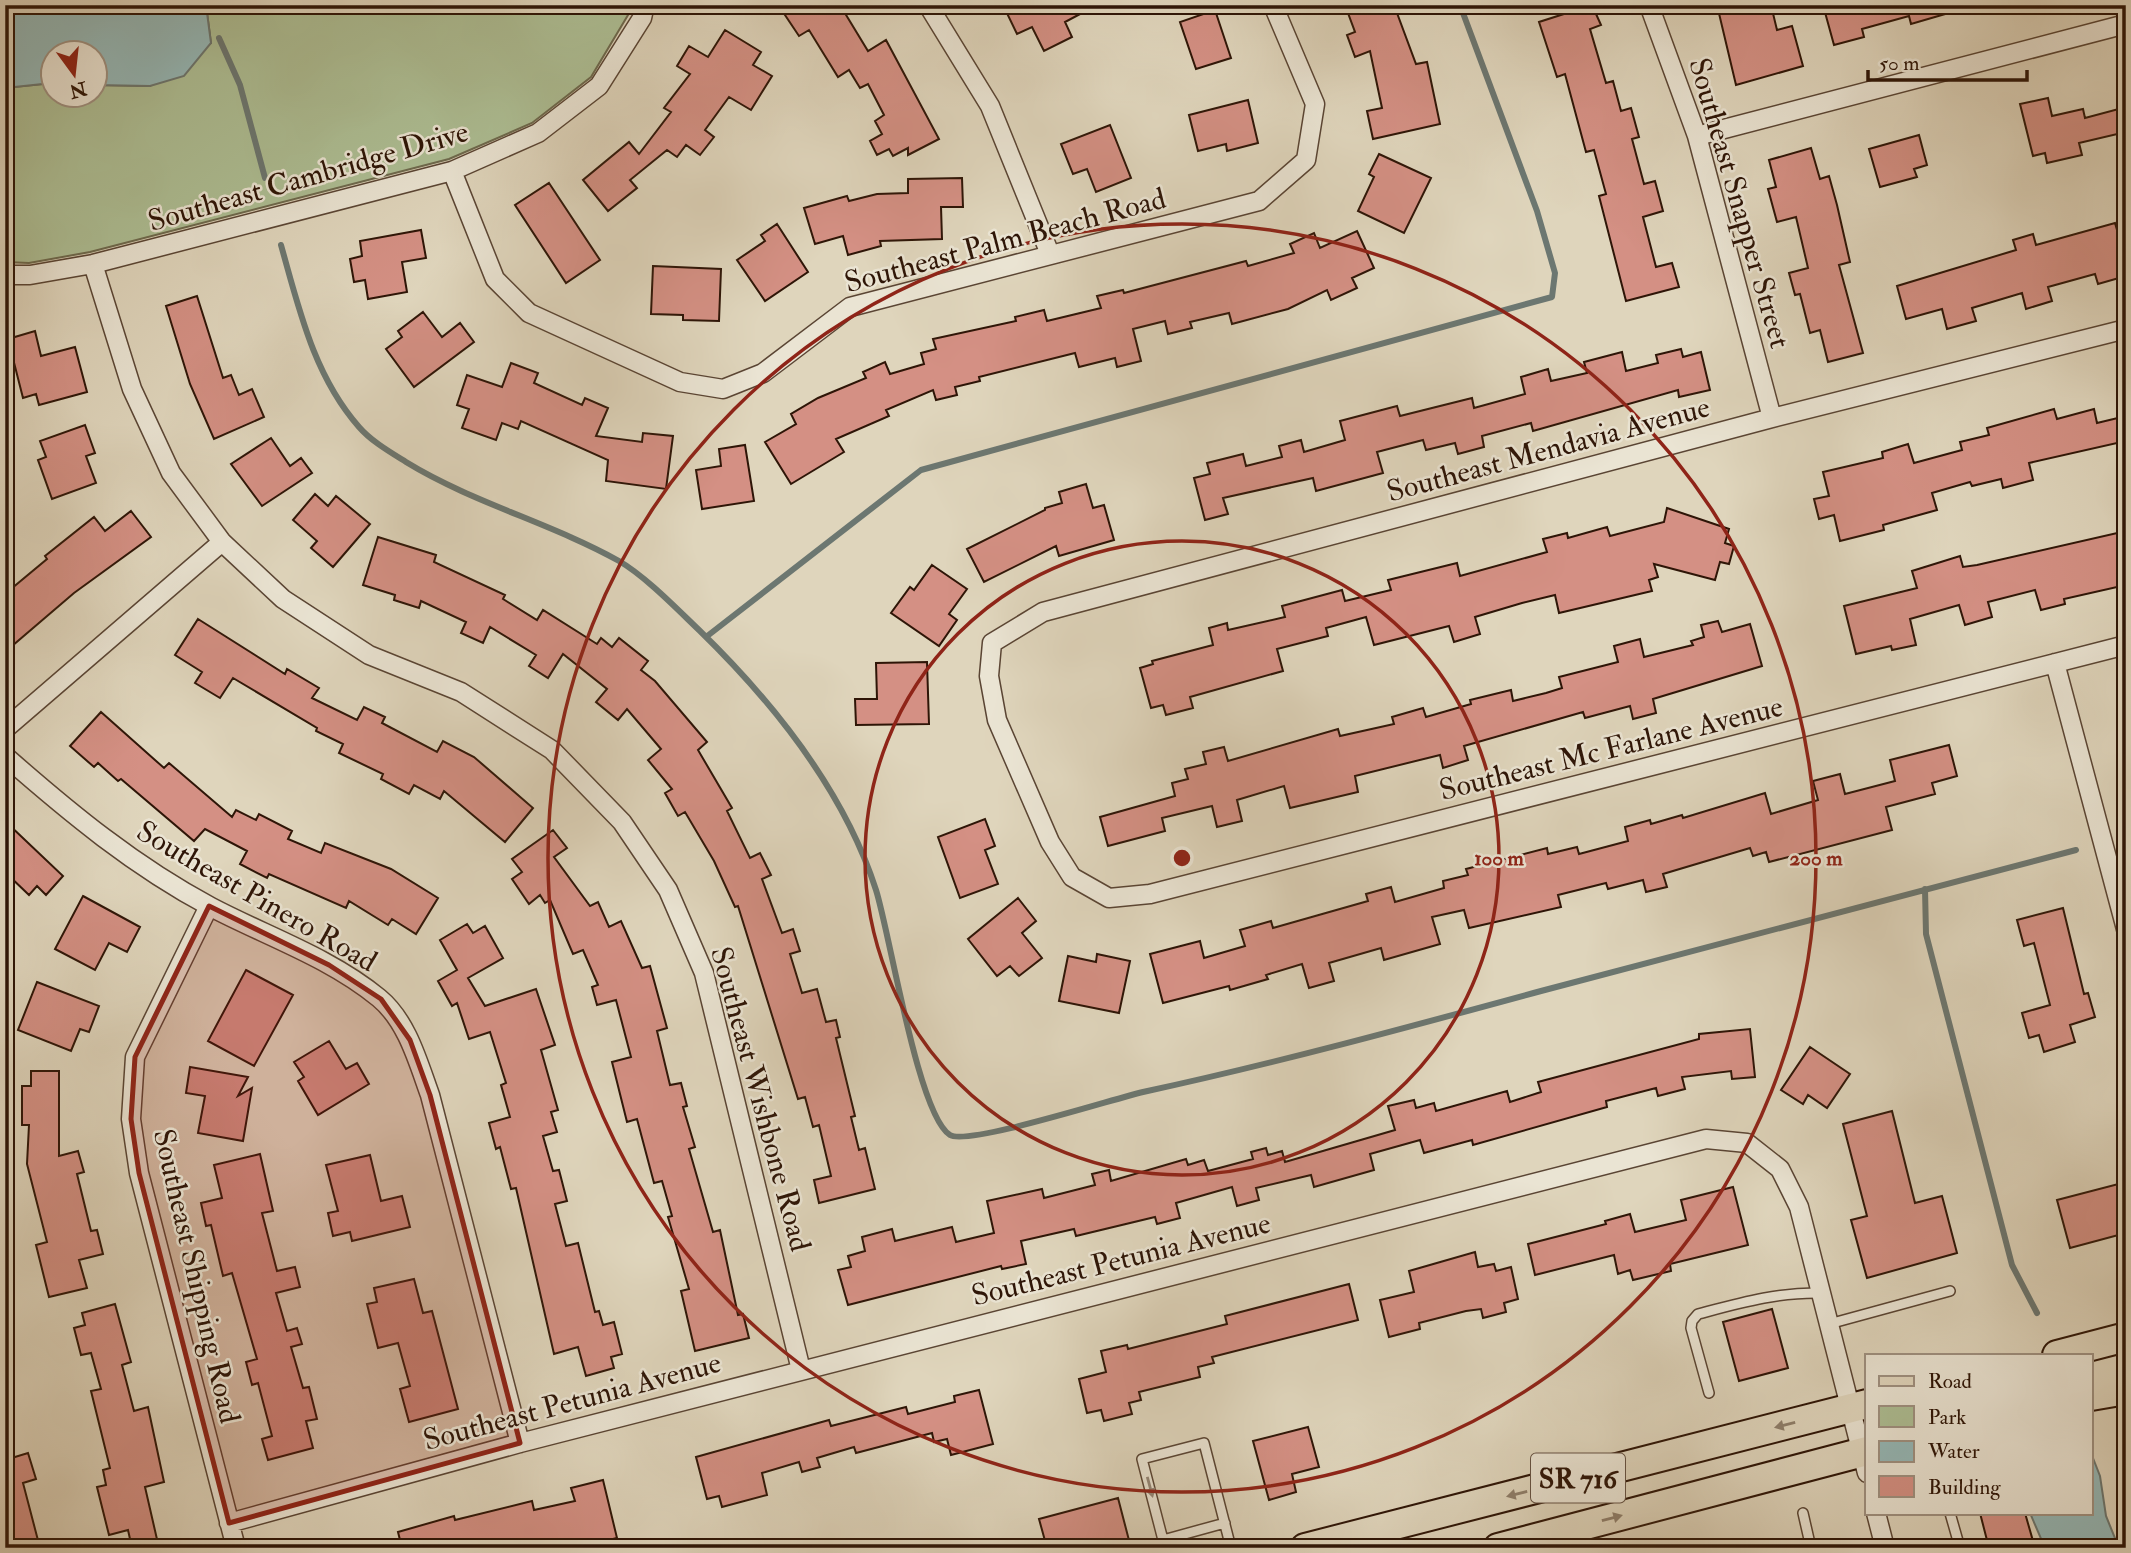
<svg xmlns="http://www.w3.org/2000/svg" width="2131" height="1553" font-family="'IM FELL Double Pica',serif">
	<rect width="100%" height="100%" fill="#dfd5bc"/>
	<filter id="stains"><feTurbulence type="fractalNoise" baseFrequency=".00286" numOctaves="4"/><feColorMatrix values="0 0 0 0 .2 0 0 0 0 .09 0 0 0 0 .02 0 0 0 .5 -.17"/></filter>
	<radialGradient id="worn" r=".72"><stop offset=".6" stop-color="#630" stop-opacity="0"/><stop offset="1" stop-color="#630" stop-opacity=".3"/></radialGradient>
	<!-- green -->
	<path fill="#adbe94" stroke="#6e6a4e" stroke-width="2" d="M206,5h428l-43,72 -59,46 -83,36 -359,93 -61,11 -24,-1v-174l47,-5v11h42l1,-9 55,1 61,-43z"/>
	<!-- water -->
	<path fill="#95b8b7" stroke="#6c7771" stroke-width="2" d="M5,5h201l5,38 -27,33 -34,10 -55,-1 -1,-33h-42v31l-47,5z
		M2091,1453l9,23 6,40 13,32h-74l-15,-35h61z"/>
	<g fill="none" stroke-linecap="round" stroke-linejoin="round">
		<!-- stream -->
		<path stroke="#6c7771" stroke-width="6" d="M219,38l21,47 25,93
			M281,245c18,64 33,131 78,182 12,14 31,25 47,35 67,41 145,61 213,99 26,15 58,48 80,69 74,72 145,160 177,260 14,44 42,225 74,245 17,11 163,-36 193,-43 134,-29 266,-65 398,-101 178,-47 356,-95 535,-141
			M706,637l215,-167 631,-173 3,-24 -18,-62 -77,-206
			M1925,889l1,45 86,331 25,48"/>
	</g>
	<!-- building -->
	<path fill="#d49084" stroke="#2e1507" stroke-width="2" d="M794,5h46l28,46 18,-11 53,99 -31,16v-7l-15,8 -4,-7 -12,6 -7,-14 12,-7 -7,-13 9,-6 -16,-31 -8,4 -11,-18 -11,7 -29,-47 -10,6 -16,-24z
		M1003,5h94l-32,17 7,15 -28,14 -12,-24 -15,7z
		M1345,5h49l22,59 11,-2 13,62 -67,15 -6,-28 15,-3 -12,-57 -15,6 -8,-22 8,-3z
		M1592,5l9,20 -11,4 16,54 7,-2 8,30 10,-3 8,29 -7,2 12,45 11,-3 8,30 -20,6 13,50 16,-4 7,24 -53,14 -27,-105 7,-2 -12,-44 -8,2 -21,-78 -8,3 -18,-55z
		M1717,5h54l6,25 15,-4 11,40 -67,19z
		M1823,5h135l1,5 -48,14 -2,-8 -47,13 2,8 -30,8z
		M1215,10l16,48 -35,11 -16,-47z
		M725,30l36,22 -8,13 19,11 -21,34 -22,-13 -24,33 9,7 -14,18 -14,-10 -9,12 -10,-7 -37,30 7,8 -29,23 -25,-31 46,-38 10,12 32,-42 -7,-4 26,-34 -13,-8 12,-20 19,11z
		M2048,98l4,18 31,-7 2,9 41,-11v25l-47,11 3,12 -35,8 -2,-10 -12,3 -13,-52z
		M1248,100l10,43 -31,8 -1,-7 -28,7 -9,-36z
		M1110,125l21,53 -35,14 -9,-23 -14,5 -12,-30z
		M1919,135l8,30 -13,4 3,8 -37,10 -11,-38z
		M1811,148l9,31 9,-3 8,29 13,57 -11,3 24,88 -35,9 -8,-32 -10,3 -10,-39 -5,1 -6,-22 19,-5 -12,-51 -19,5 -9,-33 8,-2 -7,-27z
		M1379,154l52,24 -27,55 -46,-22 16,-34 -5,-3z
		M962,178l1,29h-22l1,32 -62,2 1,5 -33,9 -5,-19 -28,8 -11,-36 43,-12 2,5 28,-7 31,-1v-14z
		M549,183l51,77 -34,23 -51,-78z
		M2115,223l11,38v15l-28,8 -3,-10 -47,13 4,14 -26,8 -4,-16 -50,15 4,13 -29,8 -5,-20 -36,10 -9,-33 119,-36 -3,-10 20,-6 3,11z
		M777,224l31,48 -43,29 -28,-41 28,-19 -4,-6z
		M421,230l5,28 -24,4 5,30 -39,7 -3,-19 -11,2 -4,-23 12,-3 -2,-15z
		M1357,231l17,37 -22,10 5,10 -26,12 -4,-10 -39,19 -56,15 -3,-11 -39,9 2,6 -24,6 -3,-13 -32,8 8,32 -24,6 -2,-9 -36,9 -4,-14 -96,24 1,4 -25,6 2,8 -21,5 -3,-10 -47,20 3,6 -53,23 8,13 -53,32 -26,-42 31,-18 -5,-10 27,-16 48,-20 -3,-6 22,-10 5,12 34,-10 -3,-11 15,-4 -3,-10 83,-18 -1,-4 29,-7 3,11 54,-13 -4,-12 26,-6 1,3 122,-32 2,5 46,-13 -4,-9 24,-11 6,15z
		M653,266l68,3 -2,52 -36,-1v-5l-32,-1z
		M197,296l26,82 8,-3 8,20 13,-6 12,28 -50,22 -24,-55 -24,-78z
		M423,312l19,25 18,-14 14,19 -60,45 -28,-38 16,-12 -4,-6z
		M35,331l6,25 34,-9 12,45 -48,13 -3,-11 -13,4 -15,-59z
		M1681,349l2,8 18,-5 9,38 -31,7 -1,-7 -145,41 -2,-8 -49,13 2,11 -26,7 -3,-11 -29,7 -3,-10 -46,12 6,21 -67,18 -3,-13 -90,20 5,16 -23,6 -11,-42 16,-4 -3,-11 36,-9 3,12 36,-9 -3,-11 22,-6 3,12 41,-12 -5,-19 57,-15 3,10 72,-18 2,10 51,-14 -4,-17 27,-8 3,12 36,-8 -3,-11 38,-10 4,19 32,-8 -2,-8z
		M511,363l27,10 -4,10 48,22 3,-7 23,10 -12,28 46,6 1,-9 30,3 -7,53 -60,-8 2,-21 -87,-39 -3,8 -16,-6 -6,17 -34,-12 7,-19 -12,-4 10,-30 35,12z
		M2054,409l3,10 37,-10 3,14 29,-7v25l-97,22 4,17 -30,8 -2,-9 -29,7 -2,-4 -38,11 5,17 -54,15 1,5 -44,11 -6,-26 -15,4 -5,-20 15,-3 -6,-24 60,-14 -1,-6 26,-8 6,19 48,-13 -2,-8 29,-7 -2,-7z
		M85,425l10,28 -9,3 10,27 -44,16 -14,-39 8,-3 -6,-16z
		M271,438l19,28 11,-8 11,15 -50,33 -31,-42z
		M745,445l9,56 -52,8 -6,-39 25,-4 -2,-17z
		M1086,484l7,24 11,-3 10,35 -55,16 -3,-10 -72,36 -17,-33 78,-39v-2l17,-5 -3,-11z
		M315,494l13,12 8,-10 34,28 -37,43 -22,-19 6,-7 -24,-21z
		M1667,508l62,21 -4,14 9,3 -5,18 -9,-2 -5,18 -61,-16 4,13 -9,3 3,11 -93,22 -4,-18 -33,8 -47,14 5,17 -26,8 -5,-16 -75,19 -8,-28 -40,11 2,8 -51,13 6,22 -93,26 3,11 -27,7 -3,-10 -12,3 -11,-40 13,-4 -1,-3 61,-16 -4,-17 18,-5 1,7 57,-13 -3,-11 60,-16 3,11 46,-11 -3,-10 69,-17 3,13 87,-24 -4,-13 24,-6 1,5 39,-11 3,9 54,-14z
		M131,511l20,26 -77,56 -62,53 -7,-9v-43l42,-35 -2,-3 49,-39 11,14z
		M2126,531v54l-62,14 1,5 -24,6 -6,-20 -47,12 4,15 -27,8 -6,-20 -49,14 6,26 -24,5 -1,-4 -35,8 -12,-48 73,-18 -5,-17 48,-15 3,11 14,-2z
		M378,537l58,18 -2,7 71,33 -2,4 34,21 6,-10 54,34 4,-6 11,9 7,-9 29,23 -7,9 14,11 52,61 -9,8 34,58 -5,3 23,47 10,-5 11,22 -9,4 20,54 11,-4 7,22 -10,3 12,39 15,-4 9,33 10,-2 4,17 -4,1 19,78 -4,1 8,33 6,-2 10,41 -56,14 -5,-23 17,-4 -12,-51 -6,2 -8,-30 -7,2 -60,-193 -3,1 -21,-46 -29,-49 -7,4 -13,-23 7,-4 -24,-29 13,-11 -34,-40 -9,11 -22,-18 11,-13 -44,-35 -15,24 -19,-12 7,-11 -46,-28 -7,16 -22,-10 5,-11 -45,-21 -2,7 -25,-8 1,-5 -32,-10z
		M932,565l35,24 -18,25 8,6 -18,26 -48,-33 19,-26 4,3z
		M198,619l87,55 2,-5 32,19 -7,10 45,22 7,-13 21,10 -3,6 55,29 6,-11 31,16 59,51 -28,34 -61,-51 -4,8 -26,-14 -5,9 -28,-15 2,-5 -44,-21 4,-9 -27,-13 1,-3 -84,-50 -13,20 -25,-15 7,-11 -27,-17z
		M1718,621l4,11 28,-8 12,42 -109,33 3,14 -23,6 -3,-13 -45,12 -2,-6 -119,34 4,14 -25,8 -3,-13 -85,21 3,16 -68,16 -6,-22 -47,14 5,21 -25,6 -5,-21 -50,12 3,13 -57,15 -8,-29 75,-21 -3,-13 16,-4 -3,-10 21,-5 -3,-12 21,-5 4,14 110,-32 2,7 54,-12 -2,-7 31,-9 3,9 45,-13 -1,-4 41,-10 2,11 33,-8 16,-5 -3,-11 59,-15 -4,-16 26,-7 4,18 49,-12 -2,-4 13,-4 -3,-12z
		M927,662l2,62 -73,1 -1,-26h22l-1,-36z
		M101,712l63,56 5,-5 63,54 4,-7 20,10 3,-6 33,17 -4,8 33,14 4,-10 66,26 47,29 -22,36 -24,-15 -4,6 -39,-24 -3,7 -77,-34 -2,4 -27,-14 7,-13 -42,-22 -11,12 -73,-62 -3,2 -20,-18 -4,4 -24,-21z
		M1949,745l8,31 -25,7 3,11 -49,13 6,23 -123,32 -3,-10 -13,4 -3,-8 -87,26 4,13 -21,5 -3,-12 -35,9 -2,-6 -48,12 3,12 -92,21 -5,-18 -32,7 8,27 -56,16 -3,-12 -52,15 5,18 -25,7 -7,-24 -36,11 2,4 -38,11 -1,-4 -66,17 -13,-49 50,-13 4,17 41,-12 -5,-16 31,-9 2,7 95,-27 -2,-7 25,-7 4,15 49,-14 -1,-7 25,-6 -2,-6 81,-21 1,6 29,-7 2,7 49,-13 -3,-14 25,-7 1,4 31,-9 1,3 82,-25 6,21 47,-14 -5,-19 27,-7 5,20 50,-13 -5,-21z
		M985,819l10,27 -10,4 13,34 -38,14 -22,-61z
		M5,821l58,55 -17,19 -9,-9 -8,9 -24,-23z
		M553,830l14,18 -13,9 36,49 8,-4 11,25 12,-6 21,47 8,-2 17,62 -10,3 13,54 11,-2 6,23 -4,1 12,40 -6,2 24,83 7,-2 18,85 5,-1 6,24 -54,13 -14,-60 8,-2 -21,-72 4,-1 -10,-35 -8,2 -17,-64 -10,3 -15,-60 19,-5 -15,-57 -19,5 -5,-18 6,-2 -15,-35 -10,4 -23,-54 -5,3 -5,-8 -11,9 -17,-25 10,-7 -10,-13z
		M83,896l57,31 -13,25 -18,-9 -14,27 -40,-21z
		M1018,898l18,23 -14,12 20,25 -23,18 -9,-10 -13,10 -29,-37z
		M2063,908l21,86 4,-1 7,24 -25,8 5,17 -31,10 -5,-17 -10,3 -7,-25 28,-8 -16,-62 -10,3 -7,-26z
		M467,924l6,9 12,-7 18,32 -35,20 17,28 51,-17 19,56 -14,5 17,60 -7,2 6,20 -14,4 10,35 6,-1 8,31 -12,3 11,42 12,-3 17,69 4,-1 4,14 11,-3 8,32 -11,3 3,11 -28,8 -8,-29 -24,7 -38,-166 -5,1 -11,-42 -4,2 -7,-26 21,-6 -9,-32 5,-2 -16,-51 -21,7 -12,-36 -5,3 -14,-25 19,-11 -17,-30z
		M1097,954l33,7 -11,52 -60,-12 9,-45 28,6z
		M246,970l47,25 -39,71 -46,-25z
		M37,982l62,24 -10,26 -9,-3 -9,22 -53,-21z
		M1750,1029l5,48 -23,2 -1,-8 -49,6 3,12 -27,7 -2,-8 -50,13 1,6 -134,38 -1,-5 -48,13 -4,-13 -50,14 4,16 -60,17 -3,-12 -55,13 3,12 -22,6 -5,-19 -56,16 4,15 -23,6 -2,-7 -79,19 -2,-7 -53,12 5,23 -24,5 -1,-3 -153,39 -10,-35 13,-3 -3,-11 17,-5 -3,-14 30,-8 3,12 57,-14 4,15 38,-9 -7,-32 55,-12 2,9 51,-13 -3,-11 17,-4 2,11 75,-22 2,6 16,-5 4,11 45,-12 -2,-7 15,-4 2,7 14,-4 3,11 110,-32 -7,-24 26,-6 2,8 18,-5 2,8 71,-20 3,11 31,-10 -3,-10 161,-43v-5z
		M329,1041l17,28 11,-6 12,21 -51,31 -20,-34 6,-4 -10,-15z
		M1810,1047l40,27 -23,34 -19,-13 -5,9 -22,-14z
		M190,1067l58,10 -10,19 14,-8 -9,53 -45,-8 7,-37 -19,-3z
		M31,1071h28v85l19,-5 6,21 -7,2 14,57 6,-1 6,24 -24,6 8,28 -38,9 -13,-52 11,-3 -20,-78 2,-39h-7v-39h9z
		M1892,1111l23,92 27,-7 15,57 -90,25 -16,-58 16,-4 -24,-92z
		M260,1154l13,57 -11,2 15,58 18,-4 5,20 -24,6 11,38 10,-3 5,16 -11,3 12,41 6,-1 8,32 -11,2 7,27 -45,12 -6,-21 10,-3 -14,-53 -6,2 -6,-23 11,-3 -25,-86 -9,3 -12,-51 -5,1 -5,-23 21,-5 -8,-33z
		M370,1155l11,46 21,-5 8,31 -58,14 -2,-9 -17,4 -5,-23 10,-2 -12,-46z
		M2126,1182v51l-56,15 -13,-48z
		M1733,1187l15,58 -78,19 1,7 -38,9 -3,-10 -12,4 -4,-19 -79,20 -7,-31 78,-20 -1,-3 25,-7 5,18 51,-12 -5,-20z
		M1475,1252l3,15 16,-3 2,7 15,-4 7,32 -14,4 2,9 -23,6 -2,-9 -15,2 -47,12 1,6 -31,8 -9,-37 34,-8 -5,-21z
		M414,1279l9,34 9,-2 26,98 -49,13 -9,-33 10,-3 -12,-43 -20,5 -11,-44 10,-2 -3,-14z
		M1349,1284l9,36 -146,37 2,6 -16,4 2,10 -61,15 2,8 -12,3 3,11 -28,7 -3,-11 -14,3 -8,-34 27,-7 -5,-21 26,-6 1,4 99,-25 -2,-8z
		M115,1304l16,58 -9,3 12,46 14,-4 16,75 -19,5 14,61h-27l-4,-18 -19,5 -12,-48 9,-2 -3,-15 7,-2 -19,-77 10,-2 -10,-36 -10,2 -7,-27 11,-3 -3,-12z
		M1772,1309l16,59 -49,13 -16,-59z
		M979,1390l14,54 -42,11 -4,-16 -13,3 -2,-9 -76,20 -2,-6 -37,11 3,9 -18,5 -3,-10 -37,11 5,22 -45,12 -3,-11 -12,3 -11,-42 133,-37 2,6 75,-19 2,7 47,-12 -1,-6z
		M1308,1427l11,40 -27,7 4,18 -27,8 -16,-59z
		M28,1453l8,26 -13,4 17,65h-35v-88z
		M603,1480l14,58 -41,10h-96l-1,-7 -23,7h-54l-4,-16 56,-16 1,4 77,-19 2,9 41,-9 -4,-13z
		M1118,1498l13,50h-84l-8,-29z
		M1980,1513h45l10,35h-46z"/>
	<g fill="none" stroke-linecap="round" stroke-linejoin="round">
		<!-- lane casing -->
		<g stroke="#5a4534" stroke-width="12">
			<path id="lane" d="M1829,1324l121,-33
				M1709,1393l-18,-65 1,-7 6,-7c42,-11 80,-22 123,-21
				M1803,1513l8,35
				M1950,1513l10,35
				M1225,1523l-62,17 -21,-81 62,-16 27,105"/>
		</g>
		<!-- street casing -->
		<g stroke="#5a4534" stroke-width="21">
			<path id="street" d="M928,5l62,101 60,148
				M1649,5l48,131 75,282
				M1697,136l429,-112
				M452,171l43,108 34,34 151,69 43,7 40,-16 87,-66 409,-106 47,-41 9,-56 -42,-99
				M93,264l39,125 39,84 51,69 61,57 86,56 92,37 91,58 70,72 46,68 36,83 97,397
				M5,275h25l63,-11 359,-93 86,-38 61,-47 43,-68 3,-13
				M2126,329l-354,89 -729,194 -51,31 -3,33 8,44 53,122 22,35 37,21 41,-4 976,-249
				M2055,663l71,266
				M5,729l217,-187
				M5,756c65,57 129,110 206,151 55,29 118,50 168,91 28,23 39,64 51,97l90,348
				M209,906l-74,151 -4,62 8,54 97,375
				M1876,1513l9,35
				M229,1523l291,-80 1186,-304 41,4 33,26 19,38 68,266"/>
		</g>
		<!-- primary casing -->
		<g stroke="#2e1507" stroke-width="32">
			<path id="primary" d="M2057,1355l69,-18
				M2091,1377l35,-9
				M2091,1396l35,-6
				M1305,1548l562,-144
				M1498,1548l369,-97"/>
		</g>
		<!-- lane -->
		<use href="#lane" stroke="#eae4d3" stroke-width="9"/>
		<!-- street -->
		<use href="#street" stroke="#eae4d3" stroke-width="18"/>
		<!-- primary -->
		<use href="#primary" stroke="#dfd5bc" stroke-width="28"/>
	</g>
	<!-- one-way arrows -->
	<defs><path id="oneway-solid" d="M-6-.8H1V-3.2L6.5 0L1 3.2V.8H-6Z" transform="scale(1.75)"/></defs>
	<g fill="#8f7f6b">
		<use href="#oneway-solid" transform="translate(1785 1425) rotate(166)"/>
		<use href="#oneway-solid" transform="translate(1517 1494) rotate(166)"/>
		<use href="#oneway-solid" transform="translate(1612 1518) rotate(-15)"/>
	</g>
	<use fill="#958777" href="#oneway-solid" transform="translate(1150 1487) rotate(75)"/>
	<!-- marked area -->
	<path fill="#8f2418" fill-opacity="0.2" stroke="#8f2418" stroke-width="5" stroke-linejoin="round" d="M209,906l120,59 52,34 29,41 20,55 90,348 -291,80 -90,-350 -8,-54 4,-62z"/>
	<!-- distance rings -->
	<g fill="none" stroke="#8f2418" stroke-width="3.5">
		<circle cx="1182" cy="858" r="317"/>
		<circle cx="1182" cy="858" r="634"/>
	</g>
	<g text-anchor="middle" stroke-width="5" stroke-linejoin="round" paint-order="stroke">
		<!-- shield labels -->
		<rect fill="#eae4d3" stroke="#665344" stroke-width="2" x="1531" y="1453.5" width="94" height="49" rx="5"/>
		<g font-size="28" font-weight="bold" fill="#2e1507">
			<text x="1578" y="1488">SR 716</text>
		</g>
		<!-- street labels -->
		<g font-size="30" fill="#2e1507" stroke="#eae4d3">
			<text transform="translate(308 176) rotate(-16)" y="10">Southeast Cambridge Drive</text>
			<text transform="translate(1740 203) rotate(74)" y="10">Southeast Snapper Street</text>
			<text transform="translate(1005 240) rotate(-15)" y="10">Southeast Palm Beach Road</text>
			<text transform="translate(1548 449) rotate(-15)" y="10">Southeast Mendavia Avenue</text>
			<text transform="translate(1611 748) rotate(-14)" y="10">Southeast Mc Farlane Avenue</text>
			<text transform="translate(257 896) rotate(30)" y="10">Southeast Pinero Road</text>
			<text transform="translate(761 1099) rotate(75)" y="10">Southeast Wishbone Road</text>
			<text transform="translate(1121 1259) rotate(-14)" y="10">Southeast Petunia Avenue</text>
			<text transform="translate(197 1276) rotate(77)" y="10">Southeast Shipping Road</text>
			<text transform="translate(572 1401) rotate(-15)" y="10">Southeast Petunia Avenue</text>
		</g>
	</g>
	<circle cx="1182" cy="858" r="10" fill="#8f2418" stroke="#eae4d3" stroke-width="3.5"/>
	<g font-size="21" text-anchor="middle" font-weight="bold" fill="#8f2418" stroke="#eae4d3" stroke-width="5" stroke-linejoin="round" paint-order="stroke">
		<text x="1499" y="865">100 m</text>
		<text x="1816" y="865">200 m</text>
	</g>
	<!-- margin -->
	<rect width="2131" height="1553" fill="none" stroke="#dfd5bc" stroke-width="28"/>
	<rect x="7" y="7" width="2117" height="1539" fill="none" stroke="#2e1507" stroke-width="3.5"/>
	<rect x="14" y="14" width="2103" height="1525" fill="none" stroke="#2e1507" stroke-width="2"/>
	<!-- legend -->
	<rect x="1865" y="1354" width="228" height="161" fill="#eae4d3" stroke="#9f9181" stroke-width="2"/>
	<rect x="1879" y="1376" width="35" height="10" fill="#dfd5bc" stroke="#9f9181" stroke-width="2"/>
	<text x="1928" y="1388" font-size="21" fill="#2e1507">Road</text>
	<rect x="1879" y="1406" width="35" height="21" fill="#adbe94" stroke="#9f9181" stroke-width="2"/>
	<text x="1928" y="1424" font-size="21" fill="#2e1507">Park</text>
	<rect x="1879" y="1441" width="35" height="21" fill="#95b8b7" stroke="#9f9181" stroke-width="2"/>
	<text x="1928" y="1458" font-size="21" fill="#2e1507">Water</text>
	<rect x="1879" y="1476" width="35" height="21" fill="#d49084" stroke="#9f9181" stroke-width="2"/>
	<text x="1928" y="1494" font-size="21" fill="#2e1507">Building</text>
	<!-- north arrow -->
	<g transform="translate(74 74) rotate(165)"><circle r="33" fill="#eae4d3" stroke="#9f9181" stroke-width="2"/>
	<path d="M0-5L12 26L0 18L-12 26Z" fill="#8f2418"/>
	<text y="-10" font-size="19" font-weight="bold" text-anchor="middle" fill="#2e1507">N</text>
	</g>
	<!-- scale -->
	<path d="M1868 70v10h159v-10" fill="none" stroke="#2e1507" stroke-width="3.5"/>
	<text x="1879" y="70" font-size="21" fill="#2e1507" stroke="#eae4d3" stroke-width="5" paint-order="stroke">50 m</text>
	<rect width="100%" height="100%" filter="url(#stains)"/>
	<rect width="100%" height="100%" fill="url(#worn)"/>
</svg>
